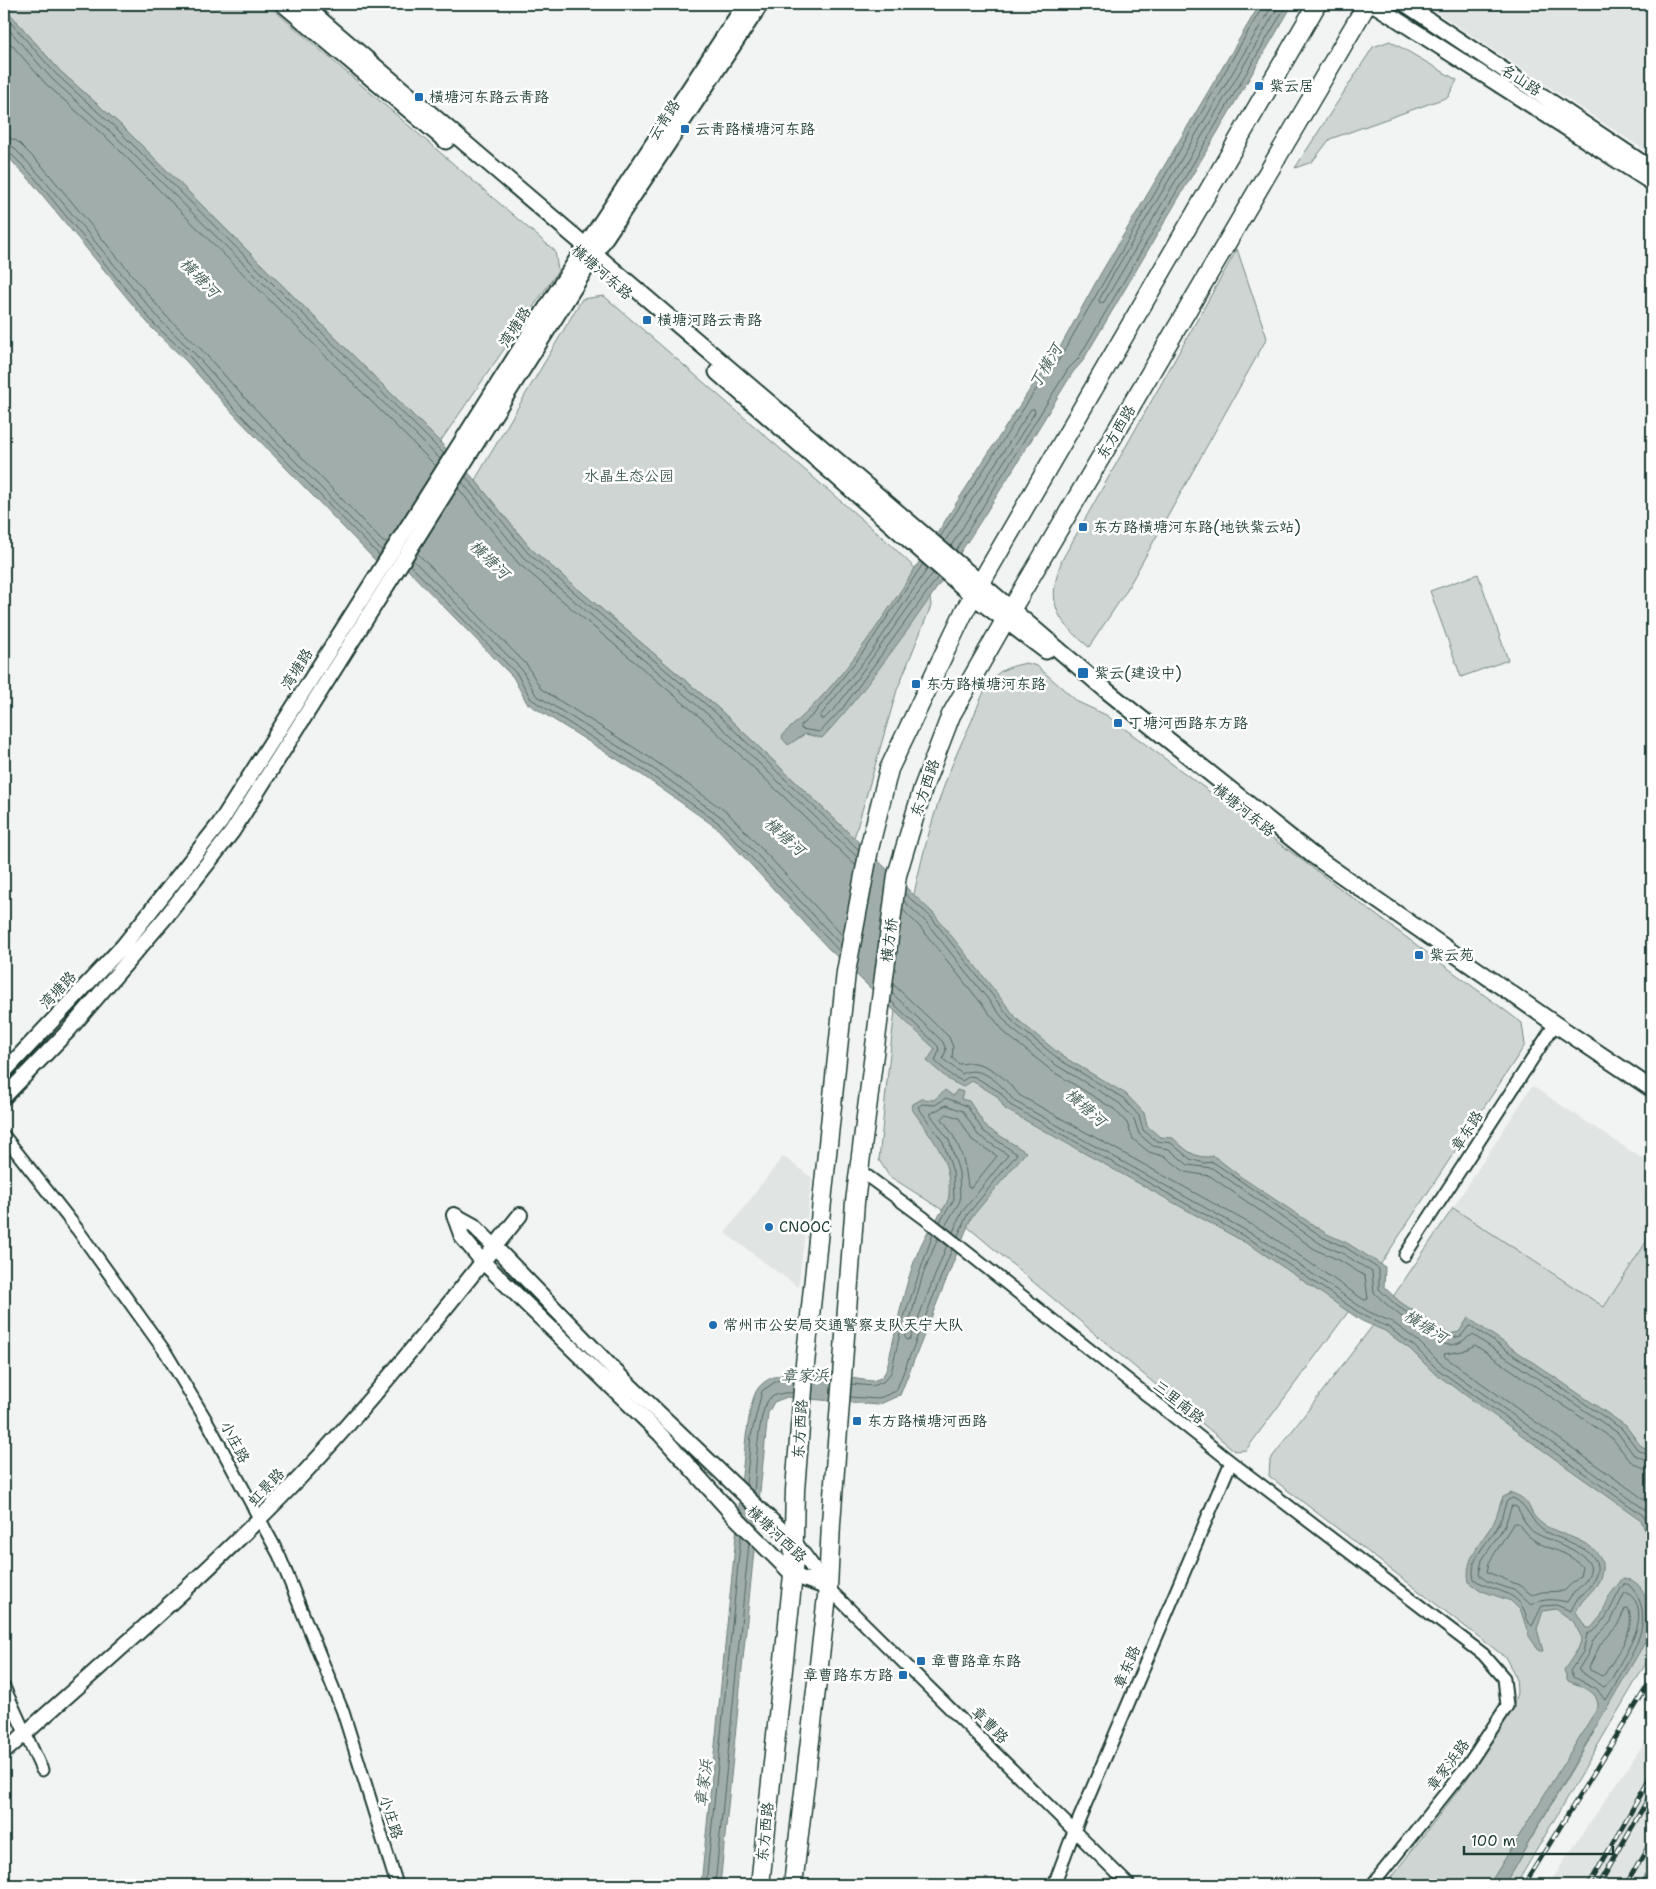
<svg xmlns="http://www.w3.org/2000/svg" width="1656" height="1889" font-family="'Shantell Sans','LXGW WenKai TC',sans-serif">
	<rect width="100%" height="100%" fill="#f2f3f3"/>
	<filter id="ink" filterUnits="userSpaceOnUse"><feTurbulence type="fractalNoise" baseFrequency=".02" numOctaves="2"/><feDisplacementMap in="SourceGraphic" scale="10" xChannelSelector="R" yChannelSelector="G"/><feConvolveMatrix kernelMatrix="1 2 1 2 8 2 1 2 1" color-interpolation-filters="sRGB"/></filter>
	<g filter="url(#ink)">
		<!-- built -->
		<path fill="#e0e4e3" d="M1426,4h226v151l-225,-149z
			M1532,1086l120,79v68l-48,74 -151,-99z
			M783,1156l29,22 -14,109 -73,-54z
			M1652,1732v153h-103l16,-26z"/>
		<!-- green -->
		<path fill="#ced5d3" stroke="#768984" d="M4,4h263l288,247 3,20 -118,171 -317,-315 -63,-56 -56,-64z
			M1390,41l67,39 -9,17 -118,42 -18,23 -17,6 78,-121z
			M1237,249l30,89 -142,255 -36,54c-34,-28 -43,-44 -27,-87z
			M604,296l285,247 33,32 7,13 2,18 -34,84 -43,148 -135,-129 -188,-160 -56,-69 107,-181z
			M1478,574l30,86 -47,17 -31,-86z
			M1026,663l11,3 41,36 28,13 416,308 3,22 -168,255 -111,150 -11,1 -272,-228 -74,-47 -10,-16c15,-144 26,-303 90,-433 7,-15 13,-35 23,-48 9,-11 22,-13 34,-16z
			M1453,1208l151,99 48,-74v420l-136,232h-12l90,-153 -77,108 -28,45h-104l82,-106 45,-68 5,-18 -1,-16 -11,-20 -236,-181 1,-16 110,-144z"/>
		<!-- water -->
		<path fill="#a1adaa" stroke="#6d807b" d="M1260,4h33l-211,358 -9,10c-53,86 -105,173 -164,256 -28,38 -55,76 -87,110l-17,-4 -17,11 -6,-7 1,-4c63,-53 108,-128 152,-197 31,-50 64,-100 96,-149l22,-28 48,-87z
			M4,7l56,64 63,56 317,315 35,38 56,69 188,160 215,205 84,106 44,36 64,38 18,19 3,13 13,11 13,1c13,12 22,22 41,18l27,21 86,57 20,9 38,24 -1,20 16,15 49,32 10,-2 9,-14 158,108 14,19 12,7v97l-11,-29 -208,-148 -22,-22 -26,-19 -23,-10 -107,-73 -250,-139 -8,-13 -25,-15 -9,6 -14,-7 -22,-19 8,-12 -107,-101 -111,-120 -75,-53 -115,-72 -14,-26 -111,-113 -27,-4 -148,-153 -41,-46 -34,-33 -122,-148 -26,-27z
			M945,1090l8,6 4,-6 6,2 -2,7 8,2 17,26 40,25 -55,66 -71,177 -22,10 -91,-8 -13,5 -6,11 -48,472h-19l45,-449c3,-14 4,-38 13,-49 20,-25 84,-9 113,-6l9,-3 5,-7c12,-45 18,-95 40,-136 5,-11 23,-29 23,-40 3,-36 -18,-58 -37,-86l1,-5 9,-5 12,1z
			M1512,1493c22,8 14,18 28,29 15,14 67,18 62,49 -2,18 -20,25 -26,41l10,16h5l10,-12 9,-21 13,-17c28,3 26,38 25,59l-144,248h-15l109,-178c0,-17 -16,-20 -30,-26l-4,-11 14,-21 4,-11 -9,-17 -17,-12 -13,2 -6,18 6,22h-4l-10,-15 -8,-25 -10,-10 -29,-10 -13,-9c-5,-24 13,-40 25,-60 4,-7 5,-17 9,-25z"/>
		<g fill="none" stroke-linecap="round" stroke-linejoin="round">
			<!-- shore -->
			<path stroke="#536a63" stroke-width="1" d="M1271,4l-2,7 -158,267 -12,22 1,3 4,-1 176,-298
				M4,15l52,59 63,57 325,323
				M4,24l48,55 63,57 325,323
				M4,36l42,48 64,57 326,325
				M4,136l13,5 26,26 122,148 35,33 41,46 142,148 5,1
				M4,144l9,3 25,26 122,147 34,33 41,46 145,150 3,1
				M4,150l5,2 25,25 121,148 35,32 40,47 150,152
				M465,476l63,77 188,160 143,137
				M462,482l62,76 188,160 145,139
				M458,488l60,75 189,160 149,143
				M940,537l95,-146 22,-28 207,-359
				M945,541l86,-132h3l1,3 -84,134
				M956,550l112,-181 10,-10 209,-355
				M417,553l110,112 14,24 111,70 76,54 115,123
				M413,560l109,110 14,25 112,70 76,54 117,126
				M923,564l-56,83 -53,67 -13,11v4l19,3 22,-23 96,-132
				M410,565l107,109 14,25 114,72 75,53 120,128
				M928,568l-56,83 -52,65 1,3h3l14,-14 95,-132
				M905,894l26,23 84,107 45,36 63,38 16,18 4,14 14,11 14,2 19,16 14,4 9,-1 111,76 21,9 34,22v20l18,17 51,33 13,-3 7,-9 3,-1 151,103 15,20 15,7
				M904,901l22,21 85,106 45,37 63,38 15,16 5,15 14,12 16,3 19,16 24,3 109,76 21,9 30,19 2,20c8,11 62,53 75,53 13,0 16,-8 24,-10l145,98 15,21 19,9
				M893,984l56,53 4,10 -1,11 7,6c5,0 10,-2 16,-1 18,3 34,19 44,32l246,137 99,68 4,-1 -3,-23 -26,-16 -23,-10 -106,-74 -25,-4 -19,-15 -17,-5 -16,-13 -6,-16 -13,-14 -62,-38 -46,-37 -86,-107 -17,-17
				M892,993l51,49 3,8 -3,9 19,15c19,-11 41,12 52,27l247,138 106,72 25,11 26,19 22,22 207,148 5,8
				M891,1001l47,45 1,5 -4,10 17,15 10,5 8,-5 5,1 25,15 10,13 248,139 106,72 24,11 26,19 22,22 208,148 8,19
				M947,1114l12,4 13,22 25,16 -26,32 -3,-1c-3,-29 -9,-45 -26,-68z
				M940,1222l14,-23 -1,-27 -10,-30 -25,-35 4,-3 13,1 11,-7 21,8 16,25 34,23 -50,61 -9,21
				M945,1226l15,-25 -1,-29 -10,-32 -19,-26 16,-9 17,6 15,24 30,20 -46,57 -9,20
				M938,1238l-15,36 -18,63 2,3 3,-1 37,-94
				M851,1384l22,2 10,-4 8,-9 12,-53 30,-86
				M850,1397l27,2 19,-8 56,-142
				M1652,1470l-8,-1 -14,-8 -17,-22 -138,-94 -12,6 -19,3 1,3 207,148
				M746,1485l5,-49 11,-45 16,-11 16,-2
				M754,1493c2,-20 3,-83 16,-95 6,-4 16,-6 23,-5
				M1513,1498c15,6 17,24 31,33 18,11 71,19 47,53 -8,13 -13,10 -20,27l-15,-6 -14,1 -10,20c-8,-6 -4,-19 -19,-29 -12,-8 -27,-9 -39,-18 -6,-21 16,-38 25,-55 4,-7 4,-16 8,-23z
				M1512,1506l5,1c4,7 8,17 14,23 12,11 65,21 59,42 -4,13 -17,18 -23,30 -14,-3 -22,-4 -36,3l-15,-14 -29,-10 -8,-6 3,-15 23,-35z
				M1514,1523h4c18,30 46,22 64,44l-2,9 -16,15 -22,1 -10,3 -13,-10 -32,-13 2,-9z
				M1624,1584h4c28,27 10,61 -7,90 -5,8 -9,21 -16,26l-9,-12 -23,-11 -3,-6 13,-19 4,-18c19,-6 25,-33 37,-50z
				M1625,1593h3c24,18 2,53 -9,72 -4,7 -8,18 -15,22l-26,-17 10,-16 5,-14 17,-17z
				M1628,1608c10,22 -13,48 -23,66l-3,2 -12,-6 -1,-3 11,-22 17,-19 8,-17z
				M706,1885l35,-350
				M715,1885l34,-342"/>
			<!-- minor casing -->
			<g stroke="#1f3d34" stroke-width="15">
				<path id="minor" d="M4,1136l73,93 89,124 43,72 70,130 64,157 54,173
					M859,1170l65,48 307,244 252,192 21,24 3,28 -39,59 -96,120
					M1405,1255l150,-231
					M828,1588l301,297
					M4,1687l38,83
					M1054,1885l20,-54 157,-369"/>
			</g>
			<!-- tertiary casing -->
			<g stroke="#1f3d34" stroke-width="18">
				<path id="tertiary" d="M1373,4l279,179
					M1405,4l247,165
					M4,1072l119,-126 97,-123 365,-577 160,-242
					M4,1097l64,-66 97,-113 67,-86 373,-593 156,-235
					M454,1215l8,22 20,24 178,173 74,82 59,59 35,13
					M454,1215l20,11 20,20 125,129 175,167 34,46
					M4,1752c94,-83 189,-166 277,-255 86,-88 162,-186 239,-282"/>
			</g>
			<!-- secondary casing -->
			<g stroke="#1f3d34" stroke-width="19">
				<path id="secondary" d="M283,4l163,137
					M302,4l805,687 204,163 244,170 97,65
					M717,372l256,224 73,55"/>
			</g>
			<!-- primary casing -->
			<g stroke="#1f3d34" stroke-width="21">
				<path id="primary" d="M760,1885l33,-310 2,-85 10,-126 41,-392 23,-123 20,-80 76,-159 352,-606
					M793,1885l35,-297 3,-65 24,-321 42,-327 26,-87 28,-73 56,-98 360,-613"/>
			</g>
			<!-- minor -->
			<use href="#minor" stroke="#fff" stroke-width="11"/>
			<!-- tertiary -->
			<use href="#tertiary" stroke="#fff" stroke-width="14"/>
			<!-- secondary -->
			<use href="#secondary" stroke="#fff" stroke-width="15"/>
			<!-- primary -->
			<use href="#primary" stroke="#fff" stroke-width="18"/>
			<!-- rail casing -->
			<g stroke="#1f3d34" stroke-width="5">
				<path id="rail" d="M1524,1885l128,-206
					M1589,1885l63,-110
					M1599,1885l53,-93
					M1626,1885l26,-46
					M1642,1885l10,-17"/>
			</g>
			<!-- rail -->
			<use href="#rail" stroke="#fff" stroke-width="3" stroke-dasharray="9" stroke-linecap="butt"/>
		</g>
	</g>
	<!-- markers -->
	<g fill="#1f6fb2" stroke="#fff" stroke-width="2">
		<rect x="1254" y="81" width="10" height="10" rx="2.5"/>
		<rect x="414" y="92" width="10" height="10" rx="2.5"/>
		<rect x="680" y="124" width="10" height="10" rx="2.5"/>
		<rect x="642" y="315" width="10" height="10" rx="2.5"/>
		<rect x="1078" y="522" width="10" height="10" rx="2.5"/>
		<rect x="1077" y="667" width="12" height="12" rx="2.5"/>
		<rect x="911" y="679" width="10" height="10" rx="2.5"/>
		<rect x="1113" y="718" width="10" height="10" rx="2.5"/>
		<rect x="1414" y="950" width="10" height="10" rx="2.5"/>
		<circle cx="769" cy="1227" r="5"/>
		<circle cx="713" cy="1325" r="5"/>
		<rect x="852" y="1416" width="10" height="10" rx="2.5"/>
		<rect x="916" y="1656" width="10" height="10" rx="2.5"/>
		<rect x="898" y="1670" width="10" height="10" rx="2.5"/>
	</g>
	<g text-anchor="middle" stroke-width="5" stroke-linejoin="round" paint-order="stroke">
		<!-- street labels -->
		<g font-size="15" fill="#1f3d34" stroke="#fff">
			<text transform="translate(1521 80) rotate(33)" y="5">名山路</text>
			<text transform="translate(664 120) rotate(-57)" y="5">云青路</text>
			<text transform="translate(602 272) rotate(41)" y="5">横塘河东路</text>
			<text transform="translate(515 327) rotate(-57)" y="5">湾塘路</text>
			<text transform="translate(1116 432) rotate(-59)" y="5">东方西路</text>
			<text transform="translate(297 669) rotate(-58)" y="5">湾塘路</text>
			<text transform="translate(925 788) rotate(-71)" y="5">东方西路</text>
			<text transform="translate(1244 810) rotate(39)" y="5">横塘河东路</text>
			<text transform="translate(889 940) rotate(-83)" y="5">横方桥</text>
			<text transform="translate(58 990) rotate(-47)" y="5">湾塘路</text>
			<text transform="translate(1467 1131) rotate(-57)" y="5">章东路</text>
			<text transform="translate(1179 1402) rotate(38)" y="5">三里南路</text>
			<text transform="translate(800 1429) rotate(-86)" y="5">东方西路</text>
			<text transform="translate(235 1442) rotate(62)" y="5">小庄路</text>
			<text transform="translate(266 1487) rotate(-46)" y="5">虹景路</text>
			<text transform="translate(777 1534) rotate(43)" y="5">横塘河西路</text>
			<text transform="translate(1127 1667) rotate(-67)" y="5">章东路</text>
			<text transform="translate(990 1725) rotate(45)" y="5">章曹路</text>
			<text transform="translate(1448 1765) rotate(-53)" y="5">章家浜路</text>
			<text transform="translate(391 1817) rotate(72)" y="5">小庄路</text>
			<text transform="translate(765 1832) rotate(-84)" y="5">东方西路</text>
		</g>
		<!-- poi labels -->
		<g font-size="15" fill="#1f3d34" stroke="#fff" text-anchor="start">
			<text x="1269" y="91">紫云居</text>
			<text x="429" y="102">横塘河东路云青路</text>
			<text x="695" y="134">云青路横塘河东路</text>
			<text x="657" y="325">横塘河路云青路</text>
			<text x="1093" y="532">东方路横塘河东路(地铁紫云站)</text>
			<text x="1094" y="678">紫云(建设中)</text>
			<text x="926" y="689">东方路横塘河东路</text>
			<text x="1128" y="728">丁塘河西路东方路</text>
			<text x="1429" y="960">紫云苑</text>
			<text x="779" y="1232">CNOOC</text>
			<text x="723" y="1330">常州市公安局交通警察支队天宁大队</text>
			<text x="867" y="1426">东方路横塘河西路</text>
			<text x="931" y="1666">章曹路章东路</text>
			<text x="893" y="1680" text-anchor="end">章曹路东方路</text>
		</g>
		<!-- park labels -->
		<g font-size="15" fill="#425b54" stroke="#fff">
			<text x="629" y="481">水晶生态公园</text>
		</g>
		<!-- water labels -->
		<g font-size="16" font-style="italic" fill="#465f57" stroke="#fff">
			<text transform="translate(200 277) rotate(46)" y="6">横塘河</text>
			<text transform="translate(1045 366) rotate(-59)" y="6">丁横河</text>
			<text transform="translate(490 559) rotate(44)" y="6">横塘河</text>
			<text transform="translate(785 836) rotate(42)" y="6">横塘河</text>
			<text transform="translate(1086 1107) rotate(42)" y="6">横塘河</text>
			<text transform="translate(1426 1326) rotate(32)" y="6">横塘河</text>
			<text transform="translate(805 1375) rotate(-1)" y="6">章家浜</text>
			<text transform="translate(703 1783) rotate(-83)" y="6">章家浜</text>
		</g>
	</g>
	<!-- margin -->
	<rect width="1656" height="1889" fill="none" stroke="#fff" stroke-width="20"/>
	<rect x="10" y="10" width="1636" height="1869" fill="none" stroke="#1f3d34" stroke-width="2" filter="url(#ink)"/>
	<!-- scale -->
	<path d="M1464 1846v8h149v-8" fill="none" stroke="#1f3d34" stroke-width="2.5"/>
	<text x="1471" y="1846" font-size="15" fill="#1f3d34" stroke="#ffffff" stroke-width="4" paint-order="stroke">100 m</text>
</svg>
